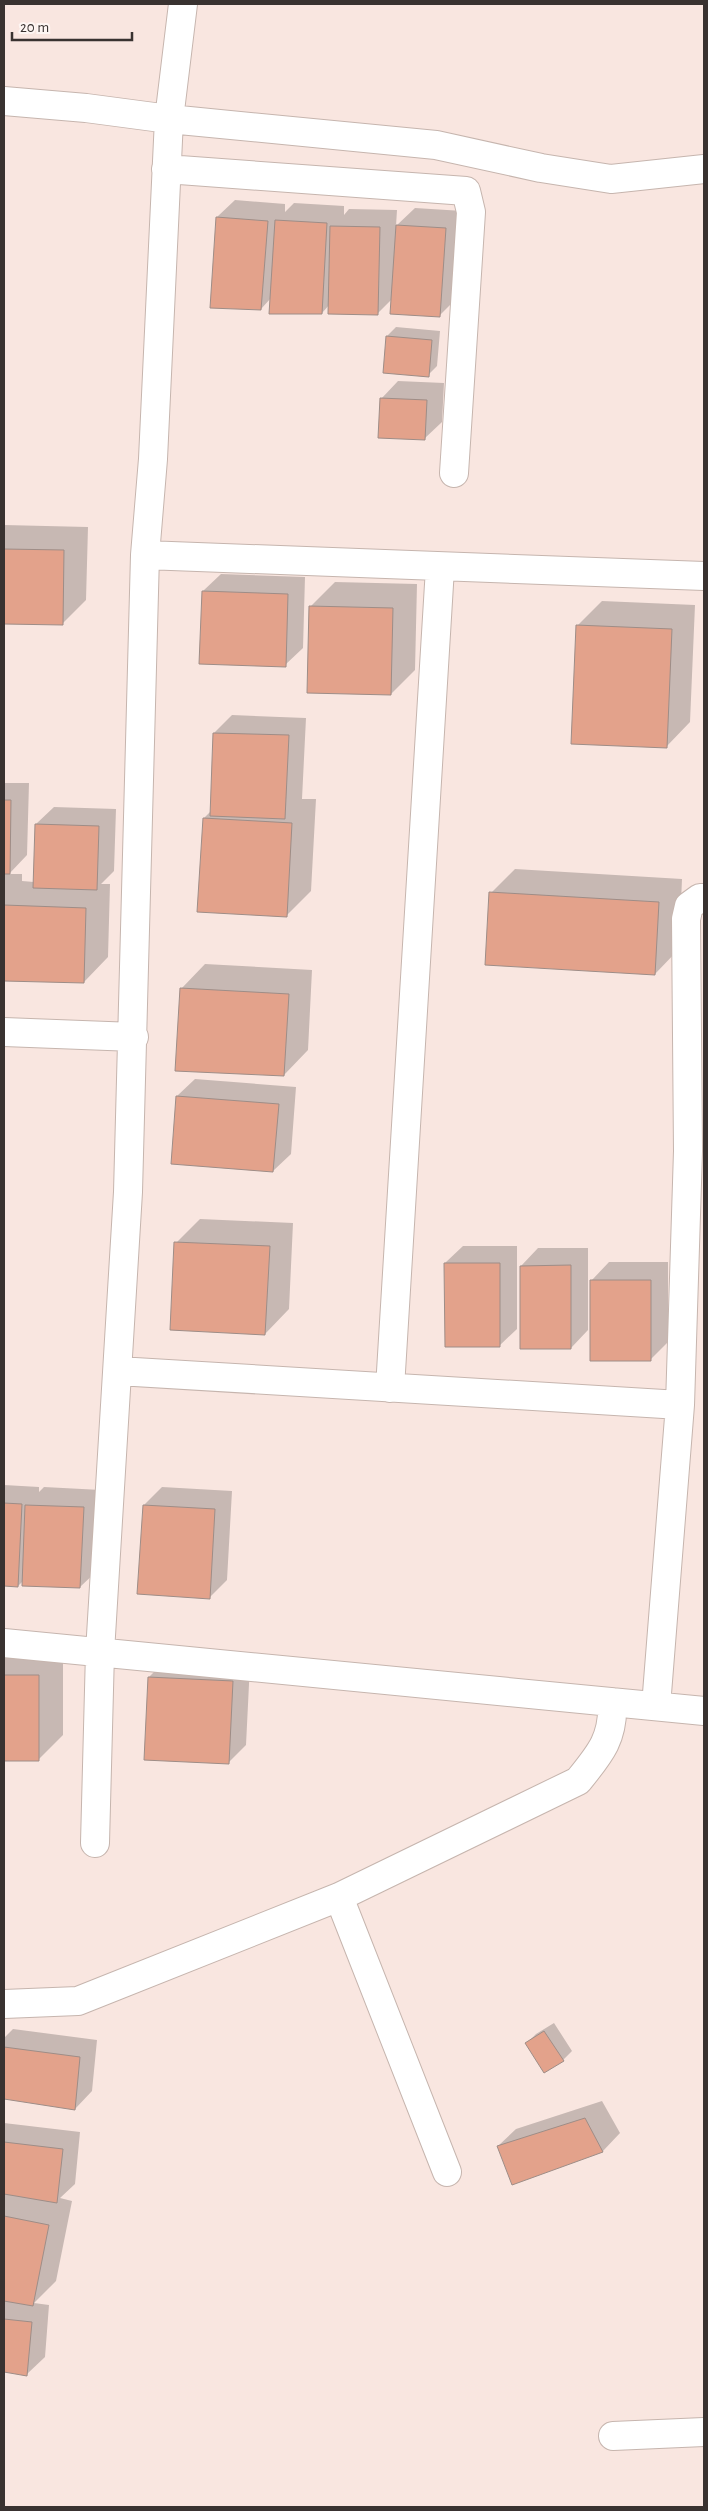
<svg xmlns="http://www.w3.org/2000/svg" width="708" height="2511" font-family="'Alegreya Sans',sans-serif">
	<rect width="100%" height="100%" fill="#f9e6e0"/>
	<!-- shadow -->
	<path fill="#0003" d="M235,200l50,4v8l9,-9 50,3v9l5,-6 48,1 -1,16 19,-18 48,3 -6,87 -18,18 -47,-17 -15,15 -47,-10 -8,9 -51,-15 -10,11 -44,-92z
		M396,327l44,4 -3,35 -9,9 -41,-39z
		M398,381l46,2 -2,39 -18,17 -43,-40z
		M4,525l84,2 -2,73 -24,24 -58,-1z
		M221,574l84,3 -2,71 -18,17 -82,-74z
		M335,582l82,2 -2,86 -24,24 -81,-87z
		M602,601l93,4 -5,117 -24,25 -88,-122z
		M232,715l74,3 -4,81h14l-5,92 -25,25 -82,-98 7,-7 3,-78z
		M4,783h25l-2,72 -18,19h13v7l12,1 2,-58 18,-17 62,2 -2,62 -13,13h9l-2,73 -24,25 -80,-2z
		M515,869l167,10 -3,70 -24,25 -164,-81z
		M205,964l107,6 -4,80 -24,25 -103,-86z
		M195,1079l101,8 -5,67 -18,17 -96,-75z
		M200,1219l93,4 -4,86 -24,25 -89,-91z
		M463,1246h54v83l-18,17 -54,-83z
		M538,1248h50v82l-17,18 -50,-82z
		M609,1262h59v80l-18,18 -58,-80z
		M4,1485l35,2v5l5,-5 57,3 -3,80 -18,17 -57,-6 -5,5 -14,-1z
		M162,1487l70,4 -5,89 -18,18 -65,-93z
		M4,1651h59v84l-25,25h-34z
		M166,1660l84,4 -4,81 -18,18 -79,-86z
		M554,2023l18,28 -9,9 -36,-17 9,-9z
		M13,2029l84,11 -5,51 -17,18 -71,-11v-60z
		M602,2101l18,32 -17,18 -90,33 -15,-38 18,-17z
		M4,2123l76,9 -5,52 -15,14 12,3 -16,80 -22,22 15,2 -4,52 -18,17 -23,-3z"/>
	<!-- building -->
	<path fill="#e3a28b" stroke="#9e8d87" d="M216,217l52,4 -7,89 -51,-2z
		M275,220l52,3 -5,91h-53z
		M396,225l50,3 -6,89 -50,-3z
		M330,226l50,1 -2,88 -50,-1z
		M386,336l46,4 -3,37 -46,-4z
		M380,398l47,2 -2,40 -47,-2z
		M4,549l60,1 -1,75 -59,-1z
		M202,591l86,3 -2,73 -87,-3z
		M309,606l84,2 -2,87 -84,-2z
		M576,625l96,4 -5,119 -96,-4z
		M213,733l76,2 -4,84 -75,-3z
		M4,800h7l-1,74h-6z
		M203,818l89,5 -5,94 -90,-5z
		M35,824l64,2 -2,64 -64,-2z
		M489,892l170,10 -4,73 -170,-10z
		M4,905l82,3 -2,75 -80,-2z
		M180,988l109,6 -5,82 -109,-5z
		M176,1096l103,8 -6,68 -102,-8z
		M174,1242l96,4 -5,89 -95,-5z
		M444,1263h56v84h-55z
		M571,1265v84h-51v-83z
		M590,1280h61v81h-61z
		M4,1503l18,1 -4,83 -14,-1z
		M25,1505l59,2 -4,81 -58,-2z
		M143,1505l72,4 -5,90 -73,-5z
		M4,1675h35v86h-35z
		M148,1677l85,4 -4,83 -85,-4z
		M544,2031l20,30 -20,12 -19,-30z
		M4,2047l76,10 -5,53 -71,-11z
		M585,2118l18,34 -91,33 -15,-39z
		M4,2142l59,7 -6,54 -53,-9z
		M4,2216l45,9 -16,81 -29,-5z
		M4,2319l28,3 -5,54 -23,-4z"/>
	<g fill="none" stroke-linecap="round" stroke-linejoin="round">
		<!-- street casing -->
		<g stroke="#c6b5ae" stroke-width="30">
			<path id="street" d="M4,101l82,7 83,11 14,-115
				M166,169l300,22 5,21 -17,261
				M145,555l559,21
				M4,1032l130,5
				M118,1371l562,34
				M390,1388l50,-820
				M4,1643l700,68
				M656,1706l24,-301 8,-254 -2,-232 3,-13 11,-8h4
				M95,1843l5,-191 28,-460 17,-637 8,-96 16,-340 267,26 105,23 70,11 93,-10
				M339,1897l108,275
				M4,2004l74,-3 261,-104 239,-116c22,-27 36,-43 34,-79
				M613,2436l91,-4"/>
		</g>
		<!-- street -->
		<use href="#street" stroke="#fff" stroke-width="28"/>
	</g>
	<!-- border -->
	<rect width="708" height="2511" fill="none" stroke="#393230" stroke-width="10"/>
	<!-- scale -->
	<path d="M12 32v8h120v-8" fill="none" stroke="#393230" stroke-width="2.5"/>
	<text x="20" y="32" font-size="15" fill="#393230" stroke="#fef6f3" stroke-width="4" paint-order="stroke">20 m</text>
</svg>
